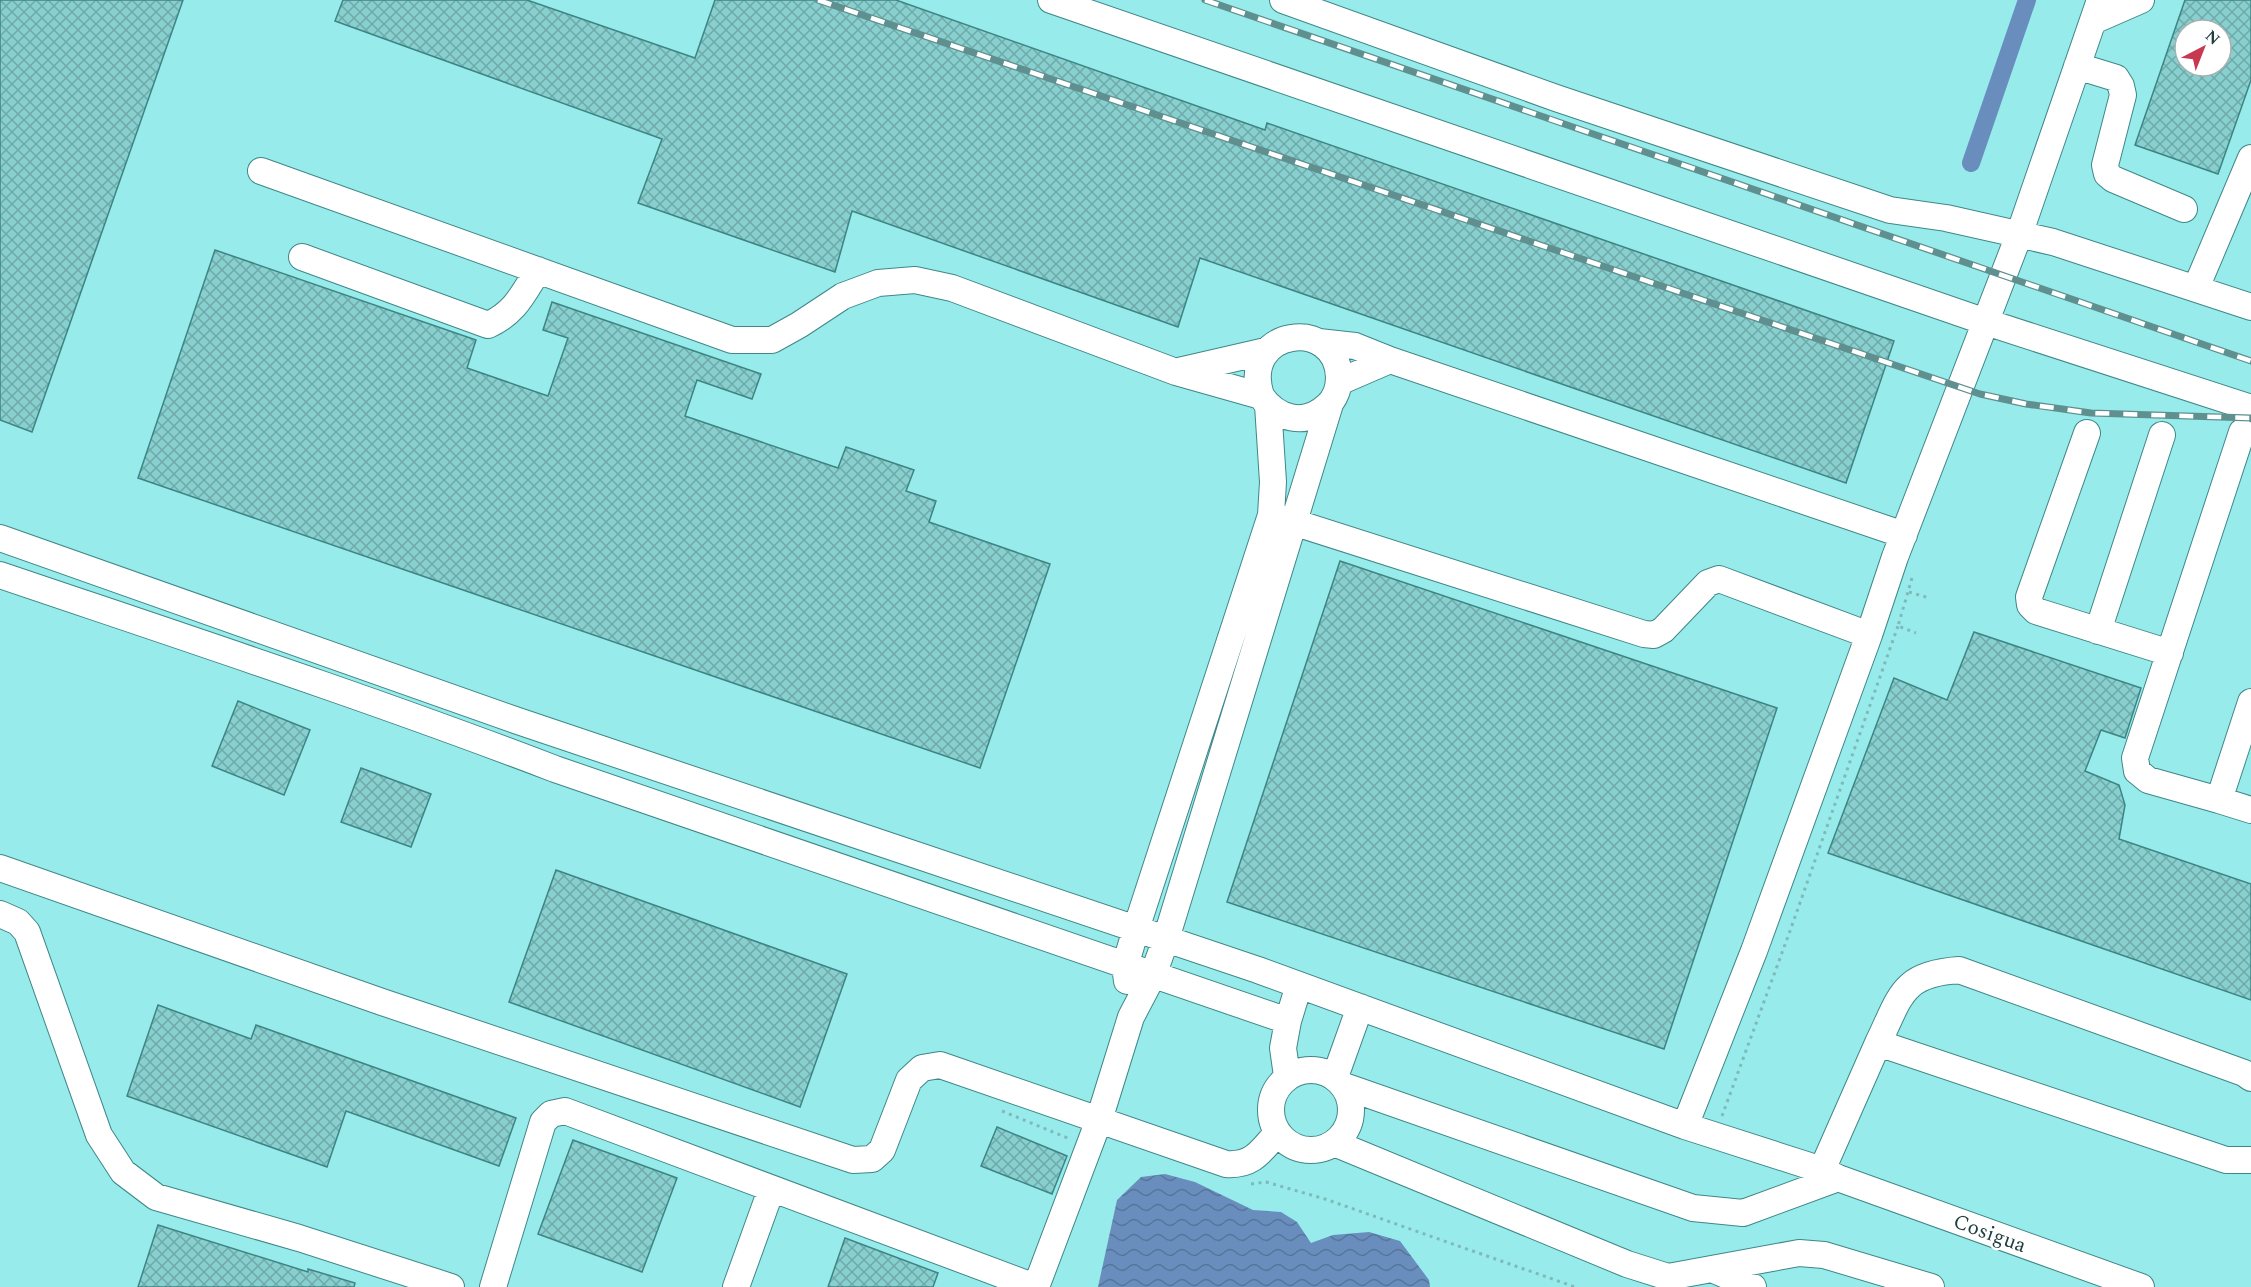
<svg xmlns="http://www.w3.org/2000/svg" width="2251" height="1287" font-family="Spectral,serif">
	<defs>
		<pattern id="water-waves" width="16" height="10" patternUnits="userSpaceOnUse" patternTransform="scale(1.5)"><rect width="16" height="10" fill="#698ebd"/><path d="M0 5q4-4 8 0t8 0" fill="none" stroke="#56759b"/></pattern>
		<pattern id="building-cross-hatch" width="8" height="8" patternUnits="userSpaceOnUse" patternTransform="scale(1.5)"><rect width="8" height="8" fill="#88d0cf"/><path d="M0 0l8 8M0 8l8-8" fill="none" stroke="#6faaa9"/></pattern>
	</defs>
	<rect width="100%" height="100%" fill="#aff8f7"/>
	<!-- built -->
	<path fill="#98ebeb" fill-rule="evenodd" d="M0,0h2251v1287h-2251zM2185,30h36v36h-36z"/>
	<!-- water -->
	<path fill="url(#water-waves)" d="M1165,1174l30,8 58,28 28,2 16,10 14,21 22,-8 36,-3 31,9 29,39 1,7h-332l19,-87 24,-23z"/>
	<g fill="none" stroke-linecap="round" stroke-linejoin="round">
		<!-- canal -->
		<path stroke="#698ebd" stroke-width="18" d="M1971,163l56,-163"/>
	</g>
	<!-- building -->
	<path fill="url(#building-cross-hatch)" stroke="#3d8585" stroke-width="1.5" fill-rule="evenodd" d="M0,0h183l-151,432 -32,-12z
		M343,0h184l168,58 20,-58h181l369,130 2,-7 627,218 -48,142 -646,-225 -22,69 -326,-116 -17,61 -197,-69 24,-64 -327,-118z
		M2185,0h66v80l-33,94 -83,-29zM2185,30h36v36h-36z
		M215,250l261,90 -9,28 81,28 20,-58 -25,-8 9,-28 209,72 -9,25 -55,-19 -12,36 153,52 8,-21 68,23 -8,21 30,10 -7,21 121,42 -70,204 -842,-290z
		M1340,561l437,147 -113,341 -437,-147z
		M1974,632l167,56 -16,50 -24,-8 -16,41 34,14 6,20 -6,34 132,45v116l-423,-147 66,-175 53,22z
		M238,701l72,29 -26,65 -72,-29z
		M361,768l70,26 -20,53 -70,-25z
		M556,870l291,104 -47,133 -291,-105z
		M158,1005l93,34 5,-14 260,93 -17,48 -153,-55 -19,56 -200,-71z
		M997,1127l70,29 -15,38 -71,-28z
		M573,1140l104,38 -35,94 -104,-38z
		M158,1225l150,47v-3l47,14 -1,4h-216z
		M845,1238l93,35 -5,14h-105z"/>
	<g fill="none" stroke-linecap="round" stroke-linejoin="round">
		<!-- minor casing -->
		<g stroke="#3f8788" stroke-width="28">
			<path id="minor" d="M1051,0l935,322 265,86
				M1283,0l273,98 334,112 56,8 107,24 198,65
				M2093,21l48,-21
				M2077,66l39,12 5,8 2,9 -18,70 2,9 6,5 71,30
				M261,171l471,169h40l27,-15 44,-29 35,-13 37,-3 37,8 224,84 85,24c16,23 44,31 66,10 8,-7 12,-18 12,-29 -2,-61 -100,-49 -78,19
				M302,257l186,68c27,-12 35,-31 50,-55
				M2196,288l55,-130
				M1319,342l36,4 35,14 514,175
				M1179,371l87,-20
				M1339,382l51,-22
				M2242,432l-107,326 2,13 11,9 71,20 32,10
				M2087,433l-58,164 1,8 6,6 134,42
				M1271,515l373,119 10,1 9,-5 45,-47 11,-4 150,56
				M0,538l515,182 743,250 427,156 137,44 16,8 303,109
				M0,575c186,63 372,124 555,194l733,252
				M2098,631l64,-196
				M2219,800l32,-98
				M0,868l382,134 471,158 19,-1 10,-9 27,-70 13,-12 18,-3 286,99c27,2 35,-13 51,-31
				M0,914l18,8 9,10 72,203 24,37 33,25 143,41 152,49
				M1127,981l-2,-15 11,-37 135,-414 2,-33 -5,-77
				M1878,1043c23,-47 23,-69 81,-73l285,103 7,5
				M1271 1110a40 40 0 1 1 80 0a40 40 0 1 1-80 0Z
				M1287,1076l-4,-28 5,-27 11,-36
				M1335,1077l25,-70
				M1344,1086l349,122 50,5 95,-35
				M1685,1126l69,-175 115,-316 26,-78 124,-322 81,-235
				M1334,1143l293,121 41,13 131,-24 25,2 107,32
				M1822,1170l56,-127 348,117h25
				M1712,1269l41,18
				M493,1287l50,-165 8,-8 14,-3 470,176
				M736,1287l35,-97
				M1036,1287l63,-167 32,-103 22,-42 13,-36 164,-535"/>
		</g>
		<!-- path -->
		<path stroke="#7fb9b8" stroke-width="3" stroke-dasharray="3 4.5" stroke-linecap="butt" d="M1912,578l-14,48 18,7
			M1909,592l20,6
			M1002,1111l68,28
			M1722,1116l68,-185 108,-305
			M1251,1184l15,-2 59,17 250,88"/>
		<!-- minor -->
		<use href="#minor" stroke="#fff" stroke-width="26"/>
		<!-- rail casing -->
		<g stroke="#5f908f" stroke-width="7">
			<path id="rail" d="M818,0l1162,394 46,10 65,9 160,5
				M1205,0l1046,361"/>
		</g>
		<!-- rail -->
		<use href="#rail" stroke="#fff" stroke-width="4.5" stroke-dasharray="14" stroke-linecap="butt"/>
	</g>
	<g text-anchor="middle" stroke-width="4.5" stroke-linejoin="round" paint-order="stroke">
		<!-- street labels -->
		<g font-size="21" fill="#213f3f" stroke="#fff">
			<text transform="translate(1990 1233) rotate(20)" y="7">Cosigua</text>
		</g>
	</g>
	<!-- north arrow -->
	<g transform="translate(2203 48) rotate(42)"><circle r="28" fill="#ffffff" stroke="#a6b2b2" stroke-width="1.5"/>
	<path d="M0-4.5L10 22L0 15L-10 22Z" fill="#c93851"/>
	<text y="-9" font-size="16" font-weight="bold" text-anchor="middle" fill="#213f3f">N</text>
	</g>
</svg>
